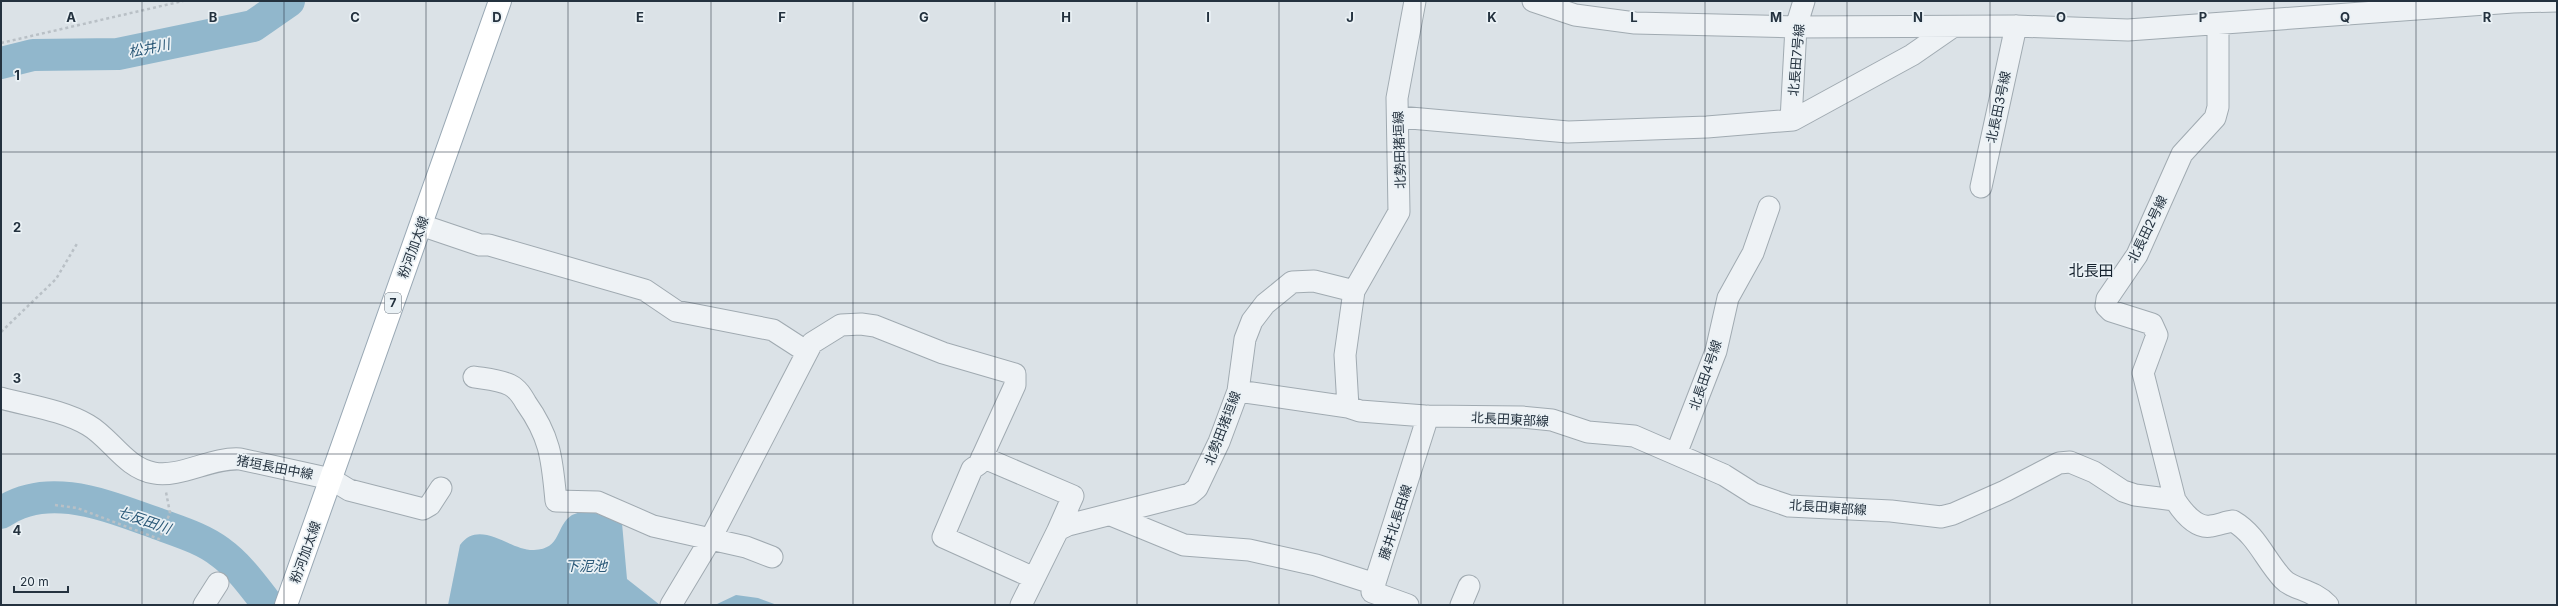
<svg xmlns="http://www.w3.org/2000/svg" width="2558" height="606" font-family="Inter,'Noto Sans JP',sans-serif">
	<rect width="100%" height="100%" fill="#dbe2e7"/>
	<!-- water -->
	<path fill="#91b7cc" d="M587,510l35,13 5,56 33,26h-212l12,-60c20,-27 50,6 74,5 28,-1 21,-24 38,-35 4,-2 10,-3 15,-5z
		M736,595l22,3 19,7h-62z"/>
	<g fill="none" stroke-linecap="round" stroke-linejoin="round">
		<!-- river -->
		<path stroke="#91b7cc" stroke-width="32" d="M1,63l32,-8 85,-1 135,-28 36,-25
			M1,513c47,-33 106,-7 155,10 21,8 46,15 64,29 18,13 31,31 45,49"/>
		<!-- minor casing -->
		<g stroke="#a0aab1" stroke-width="23">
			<path id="minor" d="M1533,1l42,14 60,8 161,4 220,-1 112,4 385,-28 44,-1
				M1399,117l169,15 139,-5 86,-7 119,-65 39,-27
				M1791,120l5,-93 8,-26
				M1981,187l35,-161
				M421,225l59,20h9l156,45 31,21 97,19 34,22
				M1354,291l-9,64 3,52 12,4 65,5 97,1 30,3 36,12 46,4 90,39 30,19 35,12 102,5 50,6 12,-3 52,-23 54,-28 11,-1 24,10 29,19 12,4 40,5c7,11 21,29 36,26 8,-1 14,-4 22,-5 24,14 32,39 50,58 10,11 30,10 45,26
				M474,377c12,2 26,3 36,8 8,4 12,11 16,18 25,35 26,57 30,98l42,1 55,24 93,21 26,10
				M1238,391l110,16
				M1,398c29,8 61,12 87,27 23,13 37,43 66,48 26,5 58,-16 86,-14l91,20 18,11 74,19 7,-4 11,-17
				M1676,454l40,-103 12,-53 25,-45 16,-46
				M982,457l91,39 -15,34
				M2175,500l-32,-127 14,-38 -5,-11 -41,-13 -5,-5 1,-7 30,-44 45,-101 33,-36 3,-11v-83
				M1111,515l73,30 65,5 67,15 59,19
				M204,605l14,-22
				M671,605l39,-65 102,-197 29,-18 20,-1 14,2 68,27 72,21v11l-36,79 -7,5 -29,68 91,41
				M1021,605l37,-75 10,-5 122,-31 7,-6 22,-46 19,-51 7,-52 7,-18 13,-17 27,-22 22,-1 40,10 45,-79 -2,-114 18,-97
				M1408,605l-36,-13 56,-176
				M1461,605l8,-19"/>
		</g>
		<!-- major casing -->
		<g stroke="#99a8b4" stroke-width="24">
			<path id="major" d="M286,605l214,-604"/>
		</g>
		<!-- path -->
		<path stroke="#b9c0c6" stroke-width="2.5" stroke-dasharray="3 3" stroke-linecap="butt" d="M1,43l182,-42
			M1,332l55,-53 22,-37
			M55,505l22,3 82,31 11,-26 -4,-21"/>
		<!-- minor -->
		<use href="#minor" stroke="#eef2f5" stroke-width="21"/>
		<!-- major -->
		<use href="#major" stroke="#fff" stroke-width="22"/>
	</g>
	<!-- grid -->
	<path fill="none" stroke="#24323f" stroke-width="1" stroke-opacity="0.55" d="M142,1v604M284,1v604M426,1v604M568,1v604M711,1v604M853,1v604M995,1v604M1137,1v604M1279,1v604M1421,1v604M1563,1v604M1705,1v604M1847,1v604M1990,1v604M2132,1v604M2274,1v604M2416,1v604M1,152h2556M1,303h2556M1,454h2556"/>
	<g text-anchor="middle" stroke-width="3.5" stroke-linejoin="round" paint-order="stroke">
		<!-- shield labels -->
		<rect fill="#eaf1f5" stroke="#5f6b76" stroke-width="1" x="385" y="293" width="16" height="20" rx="3"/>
		<g font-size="12" font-weight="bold" fill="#24323f">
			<text x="393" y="307">7</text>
		</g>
		<!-- street labels -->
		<g font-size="13" fill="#24323f" stroke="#eaf1f5">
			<text transform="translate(1796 60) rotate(-85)" y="5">北長田7号線</text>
			<text transform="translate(1998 107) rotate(-78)" y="5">北長田3号線</text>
			<text transform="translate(1399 150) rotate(-92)" y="5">北勢田猪垣線</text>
			<text transform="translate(2147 229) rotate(-64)" y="5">北長田2号線</text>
			<text transform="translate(413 247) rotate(-70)" y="5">粉河加太線</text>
			<text transform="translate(1705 375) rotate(-71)" y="5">北長田4号線</text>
			<text transform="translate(1510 419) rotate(3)" y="5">北長田東部線</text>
			<text transform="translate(1222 428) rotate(-69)" y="5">北勢田猪垣線</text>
			<text transform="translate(275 467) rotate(11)" y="5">猪垣長田中線</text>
			<text transform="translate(1828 507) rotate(4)" y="5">北長田東部線</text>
			<text transform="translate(1395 522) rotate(-72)" y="5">藤井北長田線</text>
			<text transform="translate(305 552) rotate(-70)" y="5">粉河加太線</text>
		</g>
		<!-- water labels -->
		<g font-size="14" font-style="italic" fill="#2a5877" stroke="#eaf1f5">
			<text transform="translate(149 48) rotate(-12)" y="5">松井川</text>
			<text transform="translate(144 520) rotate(19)" y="5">七反田川</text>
			<text x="586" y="571">下泥池</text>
		</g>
		<!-- quarter labels -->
		<g font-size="15" fill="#16232f" stroke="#eaf1f5">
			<text x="2091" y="276">北長田</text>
		</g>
	</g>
	<g font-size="13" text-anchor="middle" font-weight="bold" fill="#24323f" stroke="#eaf1f5" stroke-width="3.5" stroke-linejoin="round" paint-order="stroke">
		<text x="71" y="22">A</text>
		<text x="213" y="22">B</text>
		<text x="355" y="22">C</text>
		<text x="497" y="22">D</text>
		<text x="640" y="22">E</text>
		<text x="782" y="22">F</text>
		<text x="924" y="22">G</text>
		<text x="1066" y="22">H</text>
		<text x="1208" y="22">I</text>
		<text x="1350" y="22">J</text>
		<text x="1492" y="22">K</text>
		<text x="1634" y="22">L</text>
		<text x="1776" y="22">M</text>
		<text x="1918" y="22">N</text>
		<text x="2061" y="22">O</text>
		<text x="2203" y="22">P</text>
		<text x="2345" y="22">Q</text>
		<text x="2487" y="22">R</text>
		<text x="17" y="80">1</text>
		<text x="17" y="232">2</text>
		<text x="17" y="383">3</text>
		<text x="17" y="535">4</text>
	</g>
	<!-- border -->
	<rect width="2558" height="606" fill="none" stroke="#24323f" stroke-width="4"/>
	<!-- scale -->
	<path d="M14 586v6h54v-6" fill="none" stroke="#24323f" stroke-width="2"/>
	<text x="20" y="586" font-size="12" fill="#24323f" stroke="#eaf1f5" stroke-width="3" paint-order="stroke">20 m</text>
</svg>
